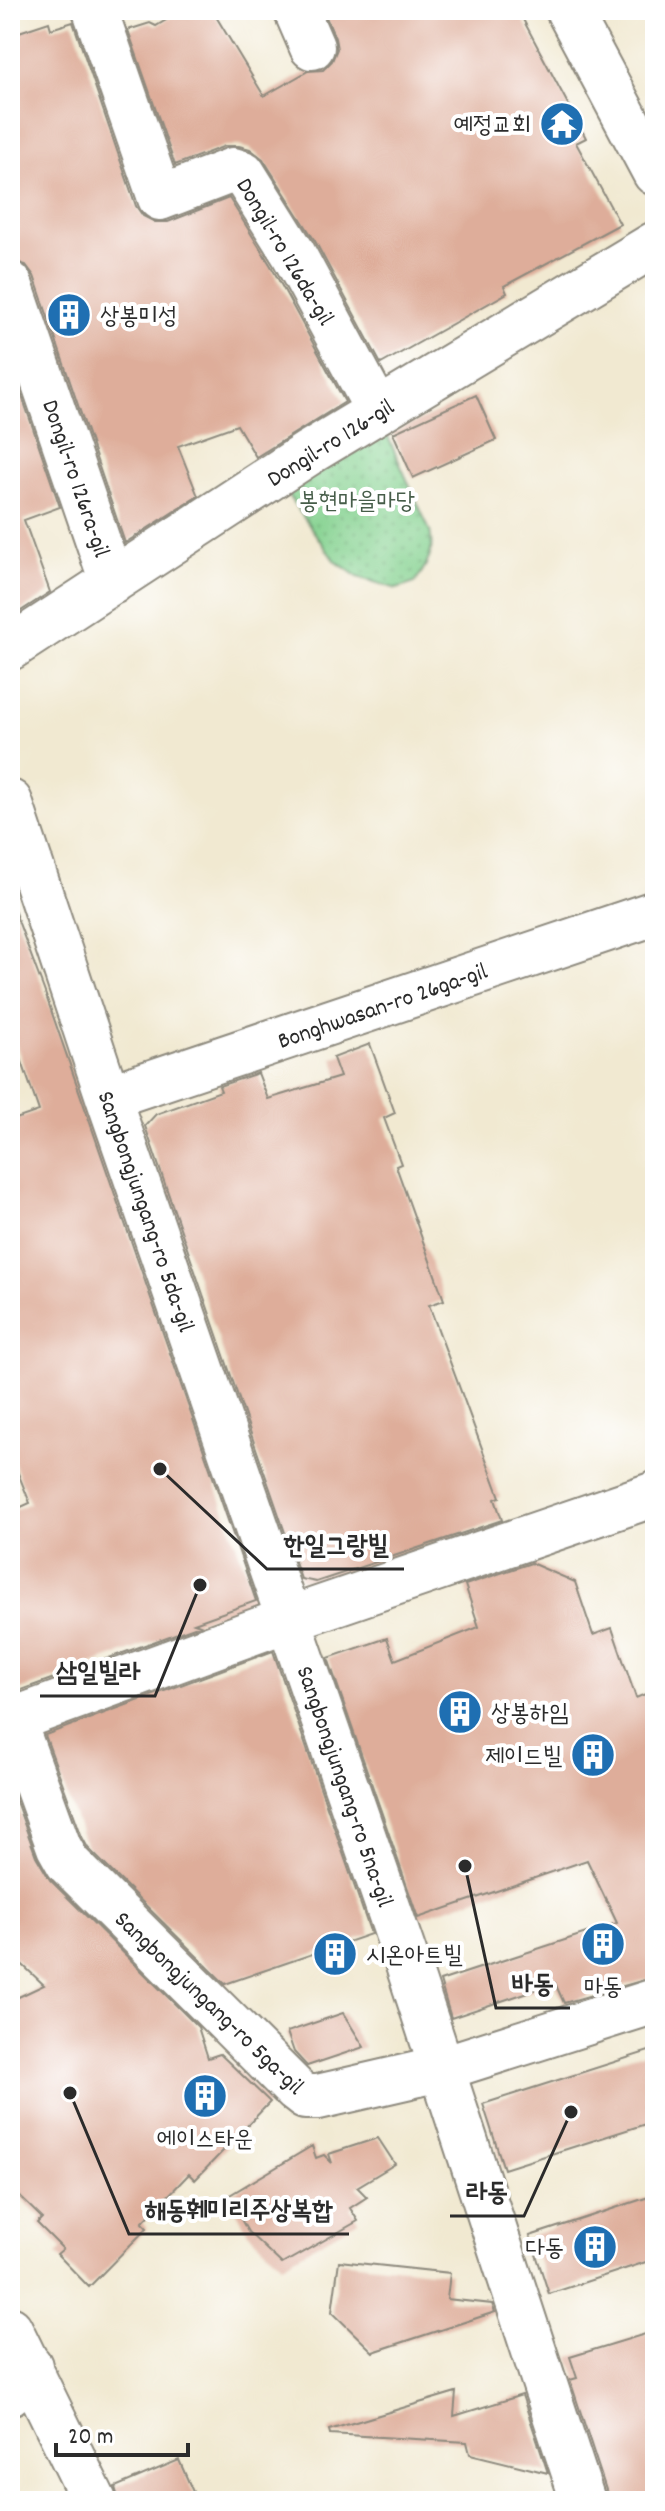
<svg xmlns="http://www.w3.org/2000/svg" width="665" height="2511" font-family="Dekko,'Poor Story',sans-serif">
	<defs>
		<pattern id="park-dots" width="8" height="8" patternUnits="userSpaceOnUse" patternTransform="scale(2)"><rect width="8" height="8" fill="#85d290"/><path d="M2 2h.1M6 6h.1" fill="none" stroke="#73b47c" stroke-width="1.8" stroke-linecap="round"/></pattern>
	</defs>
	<rect width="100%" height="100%" fill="#fff"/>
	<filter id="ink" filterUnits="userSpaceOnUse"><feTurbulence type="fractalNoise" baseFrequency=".0125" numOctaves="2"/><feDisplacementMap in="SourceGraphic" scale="16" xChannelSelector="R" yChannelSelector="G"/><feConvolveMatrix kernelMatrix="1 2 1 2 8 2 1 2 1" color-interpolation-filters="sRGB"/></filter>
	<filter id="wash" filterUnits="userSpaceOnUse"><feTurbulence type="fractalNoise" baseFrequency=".006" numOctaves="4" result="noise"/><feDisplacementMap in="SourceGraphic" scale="32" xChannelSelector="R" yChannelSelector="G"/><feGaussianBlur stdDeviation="1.8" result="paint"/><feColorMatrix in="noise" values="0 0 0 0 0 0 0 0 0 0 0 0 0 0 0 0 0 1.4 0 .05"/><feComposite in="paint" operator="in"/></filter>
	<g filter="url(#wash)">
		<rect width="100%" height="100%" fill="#f1e9d1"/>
		<!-- park -->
		<path fill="url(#park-dots)" stroke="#587e5e" stroke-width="2" d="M379,417l51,114c5,25 -3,32 -15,52l-18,6 -39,-12 -24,-17 -57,-80z"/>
		<g id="blocks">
			<!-- building -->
			<path fill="#dead9a" d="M183,10h29l52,86 44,-25 15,-1 9,-9 5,-12 -2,-11 -12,-28h195l68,128 -10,5 44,81 -116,62 3,7 -126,71 -66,-123 -52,-82 -13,-10 -11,-3h-14l-50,19 -47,-135 22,-7 6,3z
				M49,22l2,7 22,-7 63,184 7,10 12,6h13l61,-24 42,68 74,136 -89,55 -19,-32 -59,21 20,50 -73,47 -91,-267 -8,-11 -16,-5v-225z
				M10,361l50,146 -36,13 26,72 -40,26z
				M476,395l20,45 -83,38 -20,-45z
				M10,910h4l30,80 212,611 -62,22 6,2 -190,69v-182l20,-9 -20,-50v-332l29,-10 -29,-84z
				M370,1044l25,69 -11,5 17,46 -5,2 48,134 -15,5 71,192 -5,2 7,21 -186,62 -15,-3 -156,-453 11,-12 65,-23 -2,-5 39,-13 10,26 72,-22 -7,-19z
				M531,1563l44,19 18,53 19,-7 24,70 19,-8v287l-91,26 -9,-20 -104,35 -11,-37 177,-58 -30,-63 -169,58 -90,-260 59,-20 8,22 84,-33 -14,-42z
				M273,1651l98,283 -146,50 -137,-136 -6,-11 -37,-102z
				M10,1785l26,71 14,24 148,147 10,31 12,-4 50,48 -75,78 -6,-6 -47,49 5,5 -58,59 -32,-33 6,-5 -26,-26 5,-5 -32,-31v-186l34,-16 -34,-32z
				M343,2013l21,34 -57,19 -13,-14 -7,-20z
				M655,2049v72l-151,48 -21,-65z
				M378,2138l17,26 -38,23 10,10 -17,11 8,13 -76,43 -34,-32 -20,-36 84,-50 4,12 8,-3 8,8 -3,-9z
				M655,2195v64l-106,35 -19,-58z
				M339,2261l111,12 -3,26 45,5 3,8 -122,40 -41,-40z
				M655,2331v170h-48v-8l-37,-113 7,-2 -7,-21z
				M456,2392l-2,24 68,-21 26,78 -78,-19 -3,-12 -137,-8 -1,-4z
				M179,2460l18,41h-78l-4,-14z"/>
		</g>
	</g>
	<g filter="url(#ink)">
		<use href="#blocks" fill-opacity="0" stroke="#8e8a7e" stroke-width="2"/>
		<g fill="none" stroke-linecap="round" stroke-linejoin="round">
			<!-- street casing -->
			<g stroke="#8e8a7e" stroke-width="48">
				<path id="street" d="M95,10l65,188 73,-28 10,3 50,80 85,158
					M296,10l16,37
					M568,10l87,163
					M10,284l102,298
					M10,648l300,-196 345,-208
					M10,802l98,295 298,862 177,542
					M108,1097l547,-184
					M13,1720l46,127 9,16 228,227 9,7h13l122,-28 215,-68
					M10,1721l279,-102 366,-125
					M10,2393l20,-27"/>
			</g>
			<!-- secondary casing -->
			<g stroke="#8e8a7e" stroke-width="48">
				<path id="secondary" d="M10,2329l84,172"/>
			</g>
			<!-- street -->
			<use href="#street" stroke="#fff" stroke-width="44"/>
			<!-- secondary -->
			<use href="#secondary" stroke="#fff" stroke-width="44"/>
		</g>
	</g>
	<!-- icons -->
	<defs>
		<g id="temple-disc" transform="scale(2.3)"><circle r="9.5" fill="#1f6fb2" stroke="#fff"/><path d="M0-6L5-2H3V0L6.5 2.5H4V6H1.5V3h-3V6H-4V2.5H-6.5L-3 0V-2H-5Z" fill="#fff"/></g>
		<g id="building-disc" transform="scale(2.3)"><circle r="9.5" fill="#1f6fb2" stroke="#fff"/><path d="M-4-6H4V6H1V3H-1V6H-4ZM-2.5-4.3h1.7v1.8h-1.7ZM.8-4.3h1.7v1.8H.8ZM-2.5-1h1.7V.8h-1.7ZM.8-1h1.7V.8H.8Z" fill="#fff"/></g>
	</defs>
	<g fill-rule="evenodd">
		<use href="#temple-disc" x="562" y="124"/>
		<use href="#building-disc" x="69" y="315"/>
		<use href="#building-disc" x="460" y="1712"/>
		<use href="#building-disc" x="593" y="1755"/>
		<use href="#building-disc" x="603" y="1944"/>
		<use href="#building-disc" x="335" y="1954"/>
		<use href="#building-disc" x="205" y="2096"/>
		<use href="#building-disc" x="595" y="2247"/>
	</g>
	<g text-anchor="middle" stroke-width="8" stroke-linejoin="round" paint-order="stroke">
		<!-- poi labels -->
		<g font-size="24" fill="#2b2b2b" stroke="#fff" text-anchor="end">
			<text x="531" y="132">예정교회</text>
			<text x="100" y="323" text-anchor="start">상봉미성</text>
			<text x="491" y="1720" text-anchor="start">상봉하임</text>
			<text x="562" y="1763">제이드빌</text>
			<text x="366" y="1962" text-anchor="start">시온아트빌</text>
			<text x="603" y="1994" text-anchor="middle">마동</text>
			<text x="205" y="2146" text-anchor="middle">에이스타운</text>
			<text x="564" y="2255">다동</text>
		</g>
		<!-- street labels -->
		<g font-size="24" fill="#2b2b2b" stroke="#fff">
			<text transform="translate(286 251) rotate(59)" y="8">Dongil-ro 126da-gil</text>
			<text transform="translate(330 442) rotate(-32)" y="8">Dongil-ro 126-gil</text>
			<text transform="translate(77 478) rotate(71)" y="8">Dongil-ro 126ra-gil</text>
			<text transform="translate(382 1005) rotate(-19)" y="8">Bonghwasan-ro 26ga-gil</text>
			<text transform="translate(147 1211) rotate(71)" y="8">Sangbongjungang-ro 5da-gil</text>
			<text transform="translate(346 1786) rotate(71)" y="8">Sangbongjungang-ro 5na-gil</text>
			<text transform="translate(210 2002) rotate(44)" y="8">Sangbongjungang-ro 5ga-gil</text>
		</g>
		<!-- park labels -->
		<g font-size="24" fill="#465d49" stroke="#fff">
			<text x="357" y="508">봉현마을마당</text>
		</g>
	</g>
	<!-- callouts -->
	<path fill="none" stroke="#2b2b2b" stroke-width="3" d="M160 1469L267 1569H404M200 1585L155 1696H40M465 1866L496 2008H570M571 2112L524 2216H450M70 2093L129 2234H349"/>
	<g fill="#2b2b2b" stroke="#fff" stroke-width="3">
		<circle cx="160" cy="1469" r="8"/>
		<circle cx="200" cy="1585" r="8"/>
		<circle cx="465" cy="1866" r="8"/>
		<circle cx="571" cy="2112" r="8"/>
		<circle cx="70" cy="2093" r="8"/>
	</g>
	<g font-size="26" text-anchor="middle" font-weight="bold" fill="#2b2b2b" stroke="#fff" stroke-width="8" stroke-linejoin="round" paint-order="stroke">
		<text x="336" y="1553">한일그랑빌</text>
		<text x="98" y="1680">삼일빌라</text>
		<text x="533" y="1992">바동</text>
		<text x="487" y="2200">라동</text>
		<text x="239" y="2218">해동훼미리주상복합</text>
	</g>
	<!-- margin -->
	<rect width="665" height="2511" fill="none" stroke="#fff" stroke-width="40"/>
	<!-- scale -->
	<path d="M56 2443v12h132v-12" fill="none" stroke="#2b2b2b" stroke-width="4"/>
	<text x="68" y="2443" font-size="24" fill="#2b2b2b" stroke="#ffffff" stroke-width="6" paint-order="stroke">20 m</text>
</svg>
